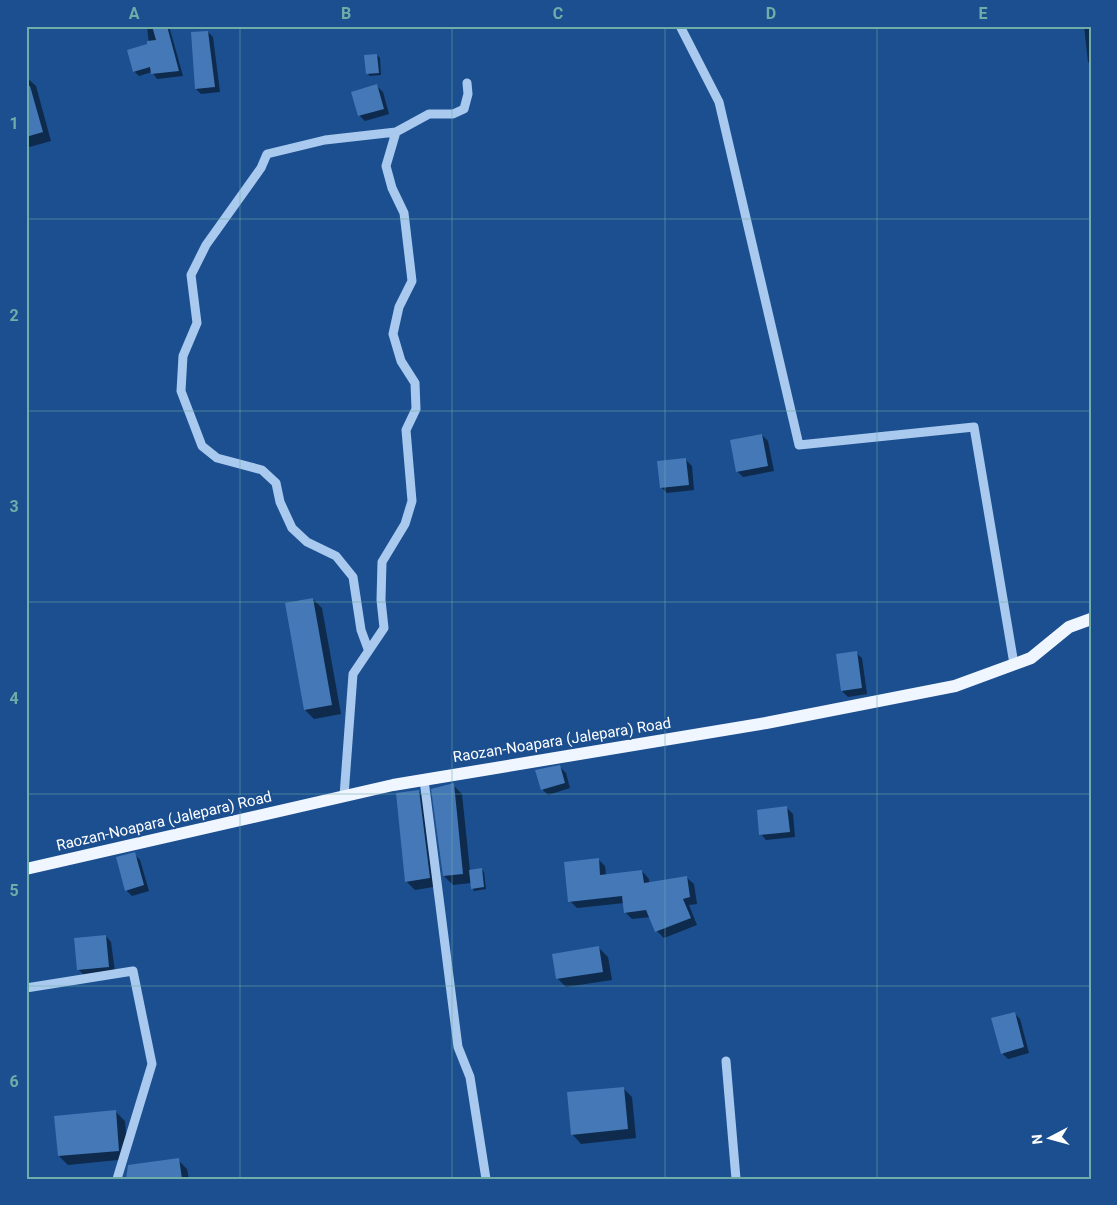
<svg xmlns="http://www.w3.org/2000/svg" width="1117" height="1205" font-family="Roboto,sans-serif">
	<rect width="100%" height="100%" fill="#1b4f8f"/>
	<!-- shadow -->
	<path fill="#0007" d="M147,26h22l14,50 -26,3 -5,-7 -13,4 -5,-5 15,-26z
		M348,26h17v1l-15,1z
		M1084,26h7v38l-3,-2z
		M208,32l5,5 7,55 -19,2 -5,-5z
		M377,55l3,3 1,17 -11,1 -3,-3z
		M26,77l10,9 15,55 -25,7z
		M377,86l6,6 6,22 -24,7 -6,-6z
		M762,435l6,6 6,30 -31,6 -6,-6z
		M686,460l6,6 2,24 -27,3 -6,-6z
		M313,599l9,9 19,106 -27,5 -9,-9z
		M856,653l6,5 5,36 -19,3 -6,-6z
		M560,767l6,6 4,15 -22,7 -6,-6z
		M453,785l9,9 8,77 11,-2 3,3 2,17 -12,2 -3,-8 -18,2 -9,-9 -11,-87z
		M418,791l10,9 11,86 -24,4 -9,-9z
		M787,808l6,6 2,23 -29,3 -5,-6z
		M134,854l6,6 9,31 -17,5 -6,-6z
		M598,859l7,7 1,9 36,-4 7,8v5l37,-7 8,7 3,20 -8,1 8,20 -33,13 -7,-7 -6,-14 -19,2 -7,-7 -1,-9 -47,5 -7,-7z
		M106,936l5,6 4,30 -31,3 -6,-6z
		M599,948l9,9 4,23 -46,7 -9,-9z
		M1014,1013l6,6 9,34 -21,6 -6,-6z
		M623,1088l9,9 4,41 -55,6 -9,-10z
		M116,1112l9,9 3,38 -60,6 -9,-9z
		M178,1160l9,9 2,10h-61l1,-12z"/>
	<!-- building -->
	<path fill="#4478b7" d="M152,26h15l12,45 -28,3 -1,-7 -17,5 -6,-22 20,-6v-3l9,-1z
		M208,31l7,56 -20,2 -4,-57z
		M377,54l2,19 -13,1 -2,-19z
		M377,84l7,25 -26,7 -7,-24z
		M26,86h4l13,46 -17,5z
		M762,434l6,32 -32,6 -6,-32z
		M686,458l3,27 -29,3 -3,-27z
		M313,598l19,107 -28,5 -19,-107z
		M857,651l5,37 -21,3 -5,-37z
		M560,765l5,18 -24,7 -6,-20z
		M454,783l9,91 -20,2 -12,-87z
		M419,790l11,88 -25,4 -9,-89z
		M787,806l3,26 -31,3 -2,-25z
		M135,852l9,33 -19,6 -9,-34z
		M599,858l1,17 42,-5 2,13 43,-7 3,21 -7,2 8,19 -36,14 -9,-22 -22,3 -2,-17 -54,6 -4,-40z
		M482,868l2,19 -13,2 -2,-19z
		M106,935l3,32 -32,3 -3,-32z
		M599,946l4,26 -47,7 -4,-25z
		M1015,1012l9,35 -23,7 -10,-36z
		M624,1087l4,42 -57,6 -4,-43z
		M116,1110l3,41 -61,5 -4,-40z
		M179,1158l3,21h-56l2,-14z"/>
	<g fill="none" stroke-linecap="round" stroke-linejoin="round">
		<!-- minor -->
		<path stroke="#a9c9ee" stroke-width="9" d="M680,26l39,76 80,343 175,-18 40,237
			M368,649l-7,-19 -8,-53 -17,-21 -29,-14 -15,-14 -12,-26 -4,-19 -14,-13 -45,-12 -15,-12 -21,-55 2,-35 14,-33 -6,-48 15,-30 55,-77 6,-14 58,-14 71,-8 33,-18h24l11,-5 4,-15 -1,-11
			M424,780l34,267 12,30 16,102
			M344,796l9,-122 31,-46 -3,-28 1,-38 23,-38 7,-23 -6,-71 10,-21 -1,-26 -14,-22 -8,-27 6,-27 13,-26 -8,-68 -12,-25 -6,-22 10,-34
			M26,988l107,-17 19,93 -35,115
			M726,1061l10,118"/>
		<!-- major -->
		<path stroke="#f0f6ff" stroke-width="12" d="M26,869l367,-84 373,-62 189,-37 76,-28 38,-31 22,-8"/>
	</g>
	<!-- grid -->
	<path fill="none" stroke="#6fada8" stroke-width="1" stroke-opacity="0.55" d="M240,26v1153M452,26v1153M665,26v1153M877,26v1153M26,219h1065M26,411h1065M26,602h1065M26,794h1065M26,986h1065"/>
	<g text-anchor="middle" stroke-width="4" stroke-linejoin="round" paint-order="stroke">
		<!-- street labels -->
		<g font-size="15" fill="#fff" stroke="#1b4f8f">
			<text transform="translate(562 740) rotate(-9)" y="5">Raozan-Noapara (Jalepara) Road</text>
			<text transform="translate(164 821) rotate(-13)" y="5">Raozan-Noapara (Jalepara) Road</text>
		</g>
	</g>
	<!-- border -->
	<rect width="1117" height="1205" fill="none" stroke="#1b4f8f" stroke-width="55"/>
	<!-- north arrow -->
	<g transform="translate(1050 1138) rotate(264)" stroke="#1b4f8f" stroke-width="4" paint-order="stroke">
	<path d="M0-4L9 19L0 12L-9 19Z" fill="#ffffff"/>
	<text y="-8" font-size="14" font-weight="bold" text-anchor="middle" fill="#ffffff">N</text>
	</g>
	<rect x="28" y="28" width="1062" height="1150" fill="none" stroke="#6fada8" stroke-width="2"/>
	<g font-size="16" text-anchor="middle" font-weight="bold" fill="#6fada8">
		<text x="134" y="19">A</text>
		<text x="346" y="19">B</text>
		<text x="558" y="19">C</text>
		<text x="771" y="19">D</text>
		<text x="983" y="19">E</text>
		<text x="14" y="129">1</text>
		<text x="14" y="321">2</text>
		<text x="14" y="512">3</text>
		<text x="14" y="704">4</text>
		<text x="14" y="896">5</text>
		<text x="14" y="1087">6</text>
	</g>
</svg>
